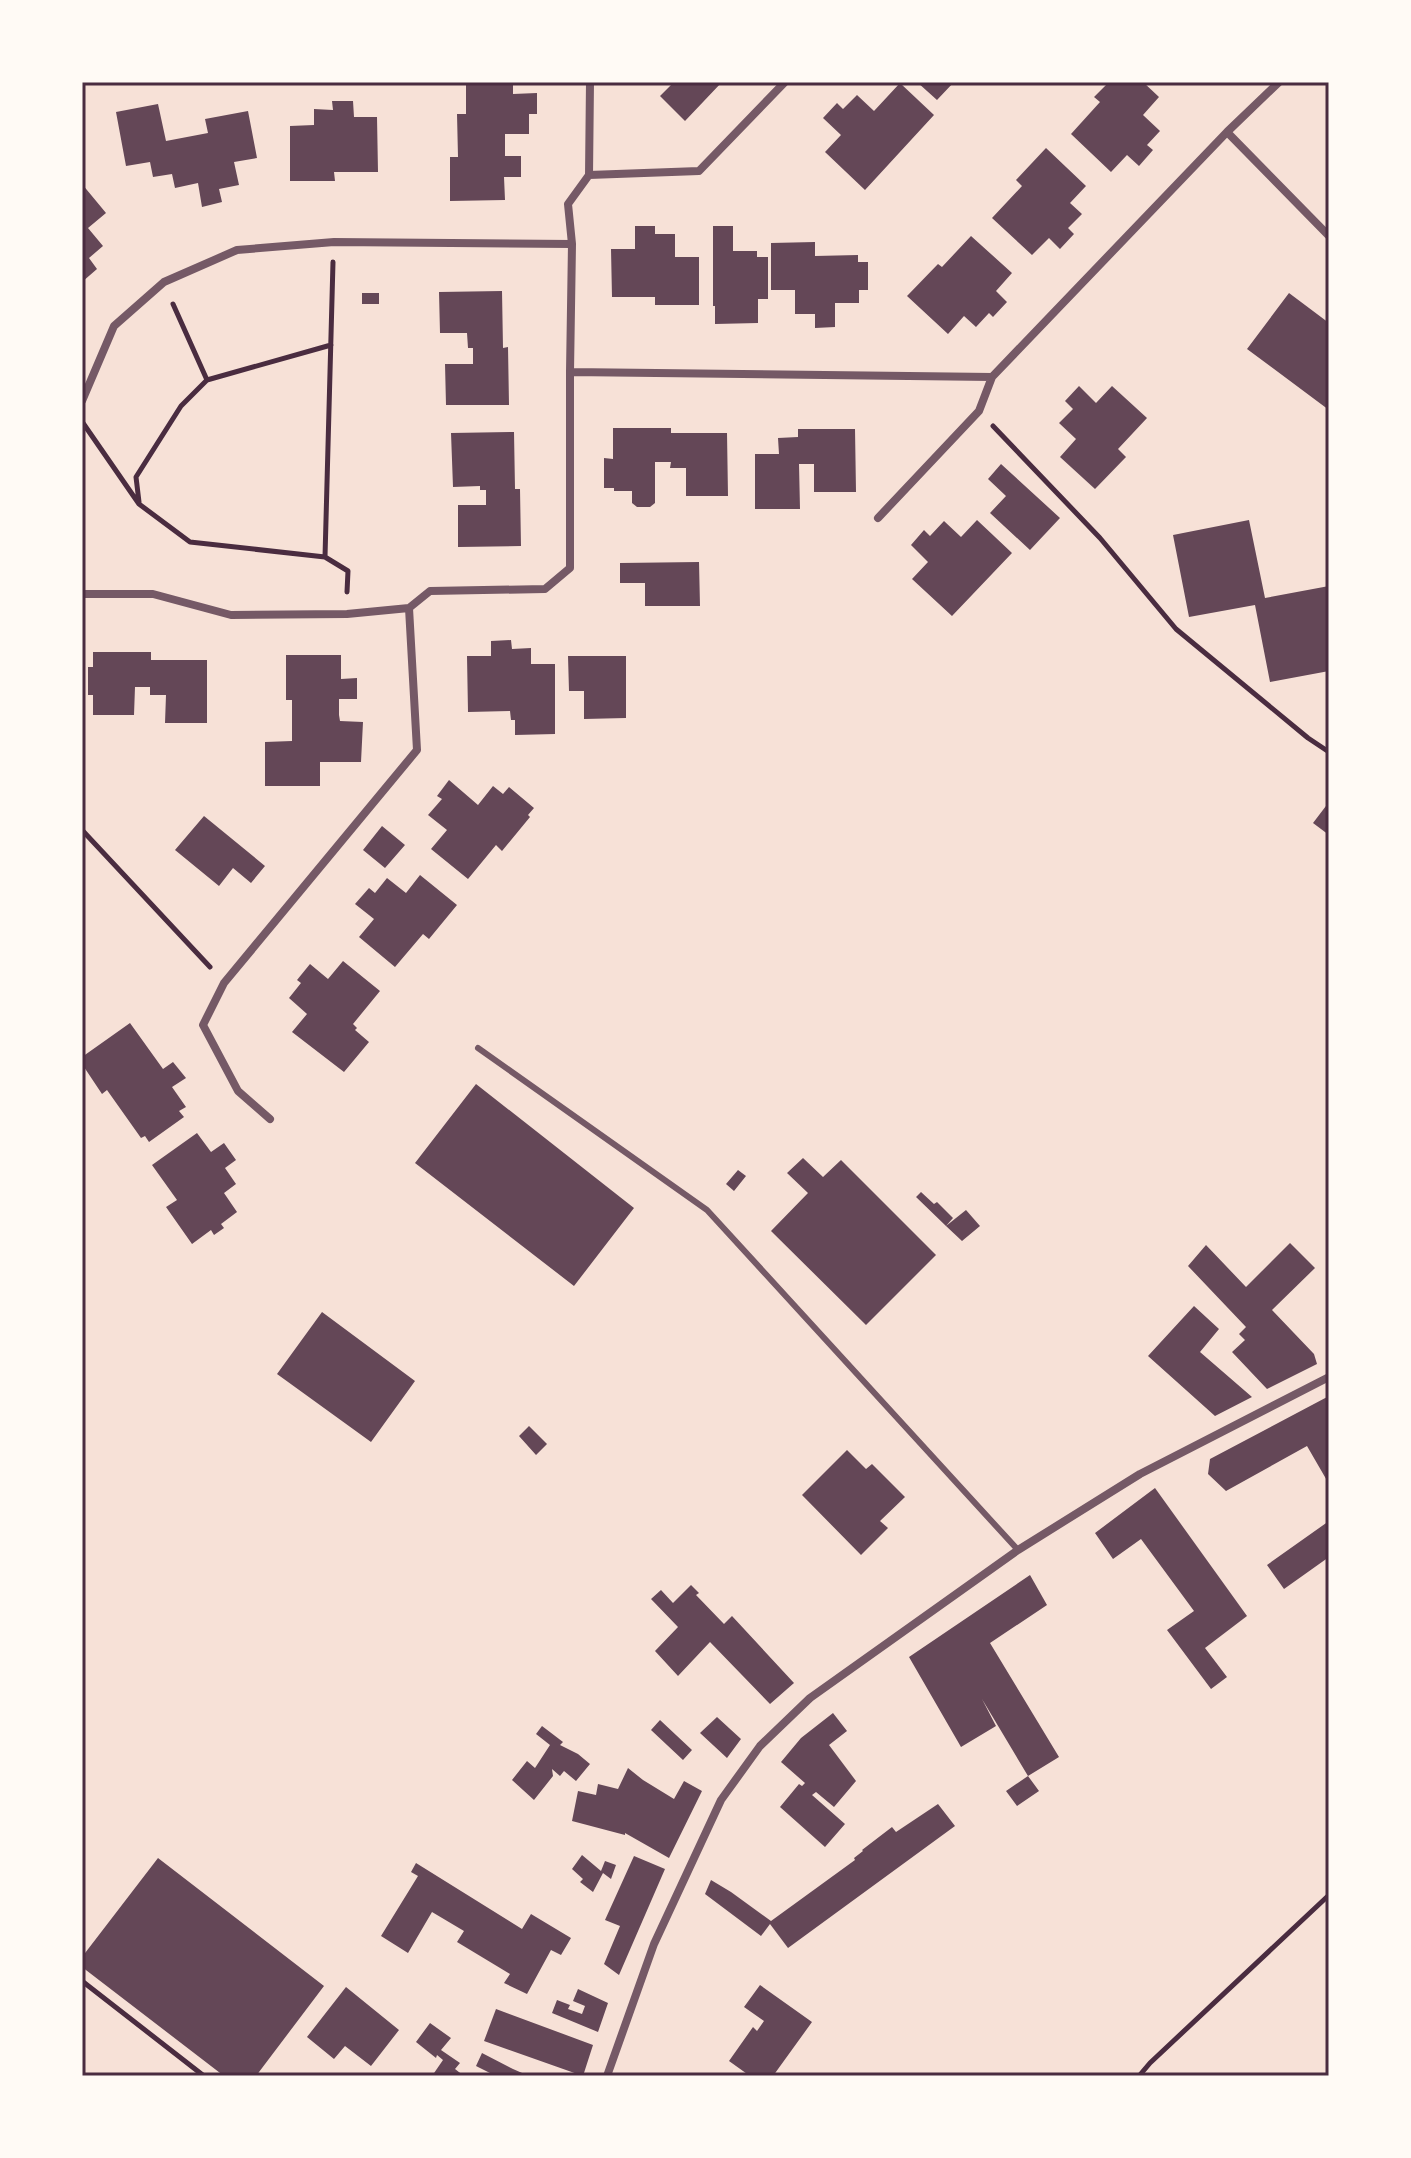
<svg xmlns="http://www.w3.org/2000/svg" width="1411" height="2158" font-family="Quicksand,sans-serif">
	<rect width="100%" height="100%" fill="#f7e1d7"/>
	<!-- building -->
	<path fill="#644757" d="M466,82h47v12l24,-1v21h-8v20h-24v22h16v21h-17l1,23 -55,1v-44h8l-1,-43h9z
		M668,82h54l-37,39 -25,-25 11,-11z
		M917,82h37l-17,18z
		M1109,82h34l16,15 -16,18 17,16 -13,14 6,5 -14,16 -12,-11 -16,17 -40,-38 29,-32 -6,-5z
		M900,83l34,32 -69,75 -40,-38 16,-17 -18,-17 14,-15 6,6 14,-14 17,16z
		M332,101h21l1,16h23l1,55h-44l1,9h-45v-55l24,-1v-16l19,1z
		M158,104l8,37 42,-8 -3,-14 43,-8 9,47 -23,4 5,23 -20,4 3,13 -20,5 -4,-24 -23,5 -3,-14 -19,3 -3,-15 -24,4 -10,-54z
		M1046,148l40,38 -16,17 12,11 -14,14 6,6 -14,15 -11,-11 -17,17 -40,-37 30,-32 -6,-6z
		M82,184l24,29 -18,15 15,18 -14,12 8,11 -15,13z
		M635,226h20v8h20v23h24v48h-44v-8h-43l-1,-48h24z
		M713,226h20v25h24v6h11v42h-10v24l-43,1v-18h-2z
		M971,236l41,37 -16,18 11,11 -14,15 -4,-4 -13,14 -12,-11 -16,18 -41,-38 31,-32 4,3z
		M815,242v14l43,-1v7h10v28h-9v13h-24v24l-20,1v-14h-20v-24h-24v-47z
		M502,291l1,57 5,-1 1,58h-63l-1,-41h28v-16h-5l-1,-15h-27l-1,-41z
		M362,293h17v11h-17z
		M1289,293l40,30v87l-82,-61z
		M1079,386l17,17 16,-17 35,32 -29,31 8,8 -31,32 -35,-32 16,-18 -17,-16 14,-14 -8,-8z
		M613,428h58v5h56l1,63h-42v-28h-16l1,-6h-16v41l-5,4h-13l-5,-4v-12h-18v-3h-10v-30l9,1z
		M798,429h57l1,63h-42v-28h-15l1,45h-45v-55h24l-1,-16 20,-1z
		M514,432l1,57h5l1,57 -63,1v-42h28v-15h-6v-4l-27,1 -2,-54z
		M1001,464l59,54 -30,32 -40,-37 16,-17 -18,-17z
		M977,520l35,33 -60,63 -40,-37 16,-17 -17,-17 13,-15 6,6 14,-15 17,16z
		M1249,520l16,78 64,-12v85l-59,11 -15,-77 -66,12 -16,-82z
		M699,562l1,44h-55v-23h-25v-20z
		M511,640l1,9 19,-1v16h24v70l-40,1v-15h-4l-1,-9 -42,1 -1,-56h24v-15z
		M93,652h58v8h56v63h-42l1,-28h-16v-8h-15l-1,28h-41v-20h-5v-28h5z
		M286,655h55v24l16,-1v21h-18v16l1,6 23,1 -2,40h-41v24h-55v-44l27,-1v-41h-6z
		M568,656h58v62l-42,1v-28h-15z
		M449,780l29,25 15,-19 10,8 6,-7 25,21 -6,7 2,2 -28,34 -6,-6 -28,34 -37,-30 16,-19 -19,-15 14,-16 -5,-3z
		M1329,802v33l-16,-12z
		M204,816l61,50 -14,17 -18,-15 -14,18 -44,-36z
		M382,826l23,19 -20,23 -22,-18z
		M420,875l37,30 -28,34 -6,-5 -28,33 -36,-30 15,-18 -19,-15 14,-16 6,5 12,-15 19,15z
		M343,961l37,30 -27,33 4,4 -2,2 14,12 -25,30 -52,-40 15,-18 -18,-16 12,-15 -4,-3 13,-16 18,15z
		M130,1023l33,46 10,-7 13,16 -14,9 14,20 -7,4 5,6 -35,25 -4,-6 -4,2 -34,-48 -5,4 -20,-30v-7z
		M476,1084l158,124 -60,78 -159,-123z
		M197,1133l14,19 13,-9 12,17 -11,8 11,16 -12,9 13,19 -16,12 3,4 -10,7 -3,-5 -19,14 -26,-37 11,-7 -25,-35z
		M803,1158l20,19 18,-17 95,95 -70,70 -95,-94 37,-38 -21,-20z
		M738,1170l8,6 -12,15 -8,-7z
		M921,1192l13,12 3,-2 16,16 -7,8 -30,-29z
		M966,1210l14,16 -18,15 -16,-15z
		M1290,1243l25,25 -43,42 42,44 3,10 -50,25 -35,-37 13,-12 -6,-6 7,-7 -58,-61 18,-21 40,42z
		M1194,1306l25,23 -19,23 52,45 -37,19 -67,-60z
		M322,1312l93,69 -44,61 -94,-68z
		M1329,1396v88l-22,-38 -81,45 -18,-17 2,-15z
		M529,1426l18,18 -11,11 -17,-19z
		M847,1450l19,19 6,-5 33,33 -25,24 8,7 -27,27 -59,-60z
		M1155,1488l92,128 -42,32 22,29 -16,12 -44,-59 27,-19 -53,-72 -28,20 -18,-26z
		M1329,1521v36l-45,32 -17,-24z
		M1030,1575l17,30 -57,38 69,114 -31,19 11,15 -22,15 -11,-15 22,-15 -46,-77 14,27 -35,21 -52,-90z
		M691,1585l8,8 -3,2 28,29 8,-8 62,67 -24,21 -60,-62 -32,34 -23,-25 23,-24 -27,-28 10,-9 12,13z
		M833,1713l14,18 -18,14 27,36 -22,26 -18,-15 -4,3 33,29 -20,23 -45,-40 19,-23 3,2 3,-3 -24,-21 20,-24z
		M717,1717l24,22 -14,19 -27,-25z
		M660,1720l32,30 -9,10 -32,-30z
		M542,1726l21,16 -3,3 18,9 12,10 -14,17 -12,-10 -4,5 -8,-7 1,7 -19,24 -22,-20 15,-19 8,7 15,-23 -14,-11z
		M628,1768l15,12 31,19 10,-18 18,10 -33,67 -44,-25v2l-53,-14 6,-30 18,4 2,-11 20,5z
		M938,1804l17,22 -167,122 -18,-24 -9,12 -56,-42 6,-14 20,12 40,29 84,-61 -1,-2 9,-7 -1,-1 30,-23 4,5z
		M582,1855l19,16 4,-10 11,4 -5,14 -8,-6 -10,19 -13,-10 3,-3 -11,-10z
		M634,1856l31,13 -46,106 -15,-11 16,-38 -15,-6z
		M158,1858l166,128 -68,90h-32l-142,-109v-10z
		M416,1863l106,66 9,-15 40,24 -10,17 -10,-5 -24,44 -23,-11 6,-9 -53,-32 7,-11 -32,-19 -24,41 -27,-17 37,-60 -7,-4z
		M760,1985l52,37 -39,54h-23l-21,-15 24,-34 4,4 7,-10 -20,-14z
		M346,1987l53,43 -28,36 -26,-20 -11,13 -27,-22z
		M578,1989l30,14 -10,29 -46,-19 5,-13 13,5 -2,4 14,5 3,-8 -12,-5z
		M496,2009l97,36 -10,31 -99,-35z
		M430,2023l21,15 -10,12 19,13 -5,6 9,7h-32l11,-16 -6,-5 -1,3 -20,-16z
		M482,2053l31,16 16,7h-33l-20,-10z"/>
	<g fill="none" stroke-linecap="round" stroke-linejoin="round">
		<!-- path -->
		<path stroke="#4a2c40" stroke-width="5" d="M173,304l34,76
			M83,423l56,81 51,38 135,15 23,14 -1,21
			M993,426l107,112 76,91 132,109 21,14
			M139,502l-3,-25 45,-71 26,-26 124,-35
			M325,557l8,-295
			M82,830l128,137
			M82,1981l122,95
			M1139,2076l11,-13 179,-168"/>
		<!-- service -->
		<path stroke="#755966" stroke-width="6" d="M478,1048l229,162 311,340"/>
		<!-- minor -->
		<path stroke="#755966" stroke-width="8" d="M1227,132l102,104
			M589,175l110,-4 86,-89
			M572,244l-4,-40 21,-29 1,-93
			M82,401l32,-75 50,-44 73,-32 97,-8 238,2 -2,128 422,5 235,-245 52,-50
			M878,518l101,-107 13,-34
			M82,594h71l78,21 116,-1 62,-6 21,-17 115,-2 25,-21v-196
			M270,1119l-32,-28 -35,-66 21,-42 193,-233 -8,-142
			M607,2076l47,-132 67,-144 39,-54 50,-48 208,-148 122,-76 189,-97"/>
	</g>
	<!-- border -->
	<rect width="1411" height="2158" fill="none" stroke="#fffaf5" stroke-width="168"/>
	<rect x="84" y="84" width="1243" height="1990" fill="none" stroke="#4a2c40" stroke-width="3"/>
</svg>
